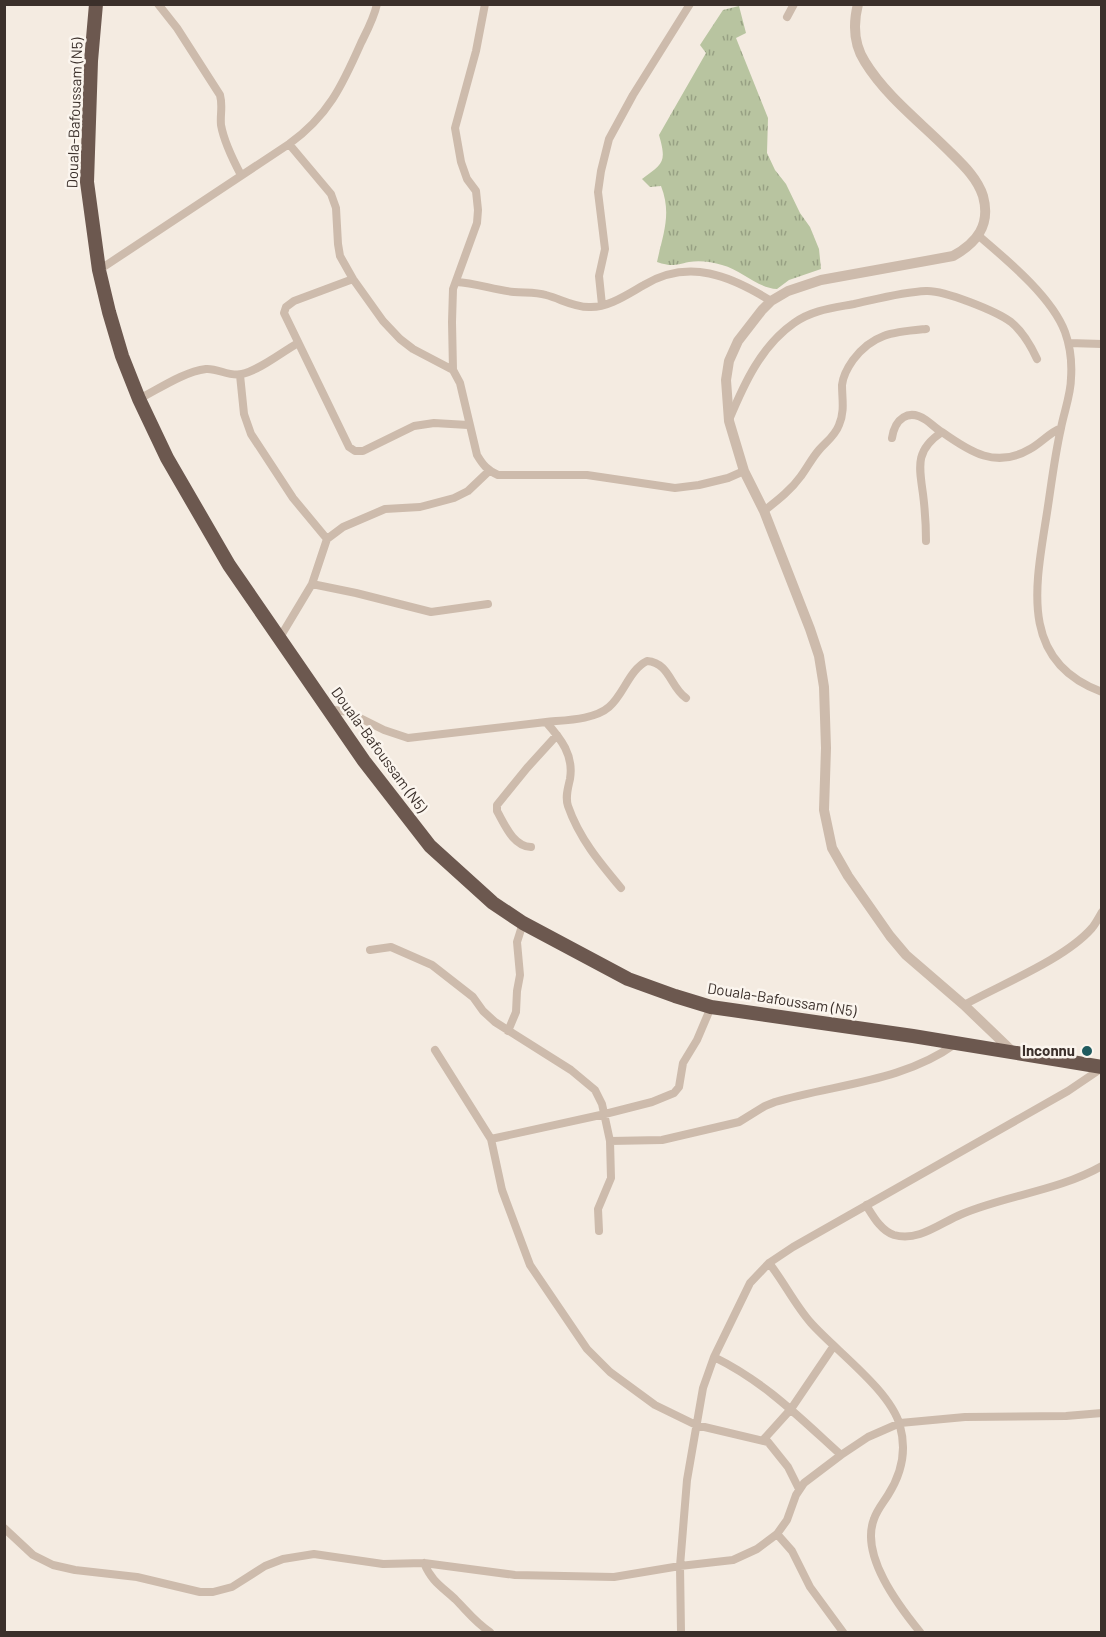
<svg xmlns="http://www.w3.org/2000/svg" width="1106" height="1637" font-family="Barlow,sans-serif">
	<defs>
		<pattern id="grass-tufts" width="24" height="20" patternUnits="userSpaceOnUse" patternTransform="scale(1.5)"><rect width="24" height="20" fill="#b8c4a0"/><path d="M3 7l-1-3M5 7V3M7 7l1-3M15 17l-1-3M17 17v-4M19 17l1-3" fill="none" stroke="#97a083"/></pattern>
	</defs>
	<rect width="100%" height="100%" fill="#f4ebe1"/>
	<!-- grass -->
	<path fill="url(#grass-tufts)" d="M739,6l7,27 -10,5 32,80 -1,35 8,17 11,14 14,29 10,14 9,22 2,20 -32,11 -12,9c-20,-1 -35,-19 -55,-24 -10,-3 -22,-5 -33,-3 -14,3 -17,5 -32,0 6,-28 15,-48 4,-76l-11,1 -8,-8c21,-16 25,-16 17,-44l47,-82 -6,-8 23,-35z"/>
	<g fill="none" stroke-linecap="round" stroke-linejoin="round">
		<!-- minor -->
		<path stroke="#cdbbac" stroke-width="8" d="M158,4l19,24 43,67c3,11 0,19 1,30 3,17 12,35 20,50
			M787,17l7,-13
			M289,144l42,50 5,14 2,36 2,12 13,23 30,42 17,18 13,10 40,21 7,13 17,72c6,10 10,15 21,20h89l88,13 24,-3 29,-7 16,-7
			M99,270l190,-126c39,-28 53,-58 72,-101 6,-12 13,-25 16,-39
			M353,279l-59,22 -8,6 -2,6 65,134 6,4h8l51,-25 20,-3 34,2
			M456,282c20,1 38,8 58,10 11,1 22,0 32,3 15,4 27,12 43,12 19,1 39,-13 55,-22 45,-27 87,-9 127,16
			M602,305l-3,-29 6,-27 -7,-57 3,-21 8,-32 24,-44 57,-91
			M1069,343l33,1
			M453,370l-1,-48 1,-33 24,-66 1,-13 -2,-19 -9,-12 -6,-17 -6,-34 21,-77 9,-47
			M240,375l4,39 7,20 42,64 34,41
			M139,399c20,-10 44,-27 67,-30 12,-1 23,8 36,5 18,-4 40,-22 56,-31
			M729,420c15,-36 32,-74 65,-97 18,-13 39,-15 60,-19 23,-5 48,-12 72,-13 18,-1 70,20 85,31 11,9 20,24 26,37
			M1061,428c-7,31 -10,60 -15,91 -11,69 -26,143 56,173
			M892,438c3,-19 16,-30 34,-18 6,4 10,9 16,12
			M764,511c14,-11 27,-21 37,-35 6,-8 11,-18 18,-26 7,-8 16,-14 20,-25 6,-14 3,-26 3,-40 1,-9 6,-18 11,-25 20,-27 41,-28 73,-31
			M926,541c0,-16 -1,-31 -3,-47 -4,-28 -8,-44 19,-62 28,20 54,37 88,17 11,-6 19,-16 31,-21 3,-16 10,-34 10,-50 1,-14 -1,-32 -6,-46 -13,-35 -58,-72 -86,-96
			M312,584l44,9 75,19 57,-8
			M279,639l33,-55 15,-45 16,-12 42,-18 35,-2 34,-9 14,-7 21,-20
			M328,709l20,3 36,18 24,8 138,-16c15,17 28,33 24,57 -2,9 -5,18 -2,27 11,32 32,57 53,82
			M546,722c19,-2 48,-2 63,-15 15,-13 20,-37 38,-46 23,2 23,26 39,37
			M531,847c-18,-1 -26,-22 -34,-36v-6l30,-37 30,-33
			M370,950l21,-3 41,18 41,32 10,14 12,11 76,48 24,20 7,14 8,37 1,37 -13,31 1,22
			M964,1005c38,-21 101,-46 128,-77 4,-5 7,-11 10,-16
			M508,1031l8,-19 1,-21 3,-16 -3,-33 6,-19
			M435,1050l56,89 11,51 28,75 57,84 23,23 45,33 41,20 72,17 20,25 11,22
			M491,1139l114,-25 47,-12 22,-9 5,-6 4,-24 14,-23 14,-33
			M610,1141l52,-1 77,-18 26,-16 10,-4c60,-18 128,-20 180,-58
			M866,1205c7,11 15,26 28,30 25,7 46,-12 68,-21 45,-19 96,-23 140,-48
			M769,1263c15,19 26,42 42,60 25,28 80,68 89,103 7,25 2,47 -12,69 -5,8 -11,15 -14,24 -14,36 24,86 46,113
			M714,1357c51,25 85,60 127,98l27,-18 32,-14 65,-6 101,-1 36,-3
			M763,1440l28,-31 42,-62
			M4,1528l29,27 20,10 22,5 62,7 63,15h13l19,-5 33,-21 18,-7 31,-5 69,10 41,-1 91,12 99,2 66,-11 53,-6 24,-11 20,-15 10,-14 9,-25 8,-12 37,-28
			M777,1534l15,17 18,36 33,45
			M424,1563c8,19 17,23 31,36 12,12 21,24 35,33
			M681,1632l-1,-66 7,-86 16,-92 11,-31 36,-74 19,-20 24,-16 275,-156 34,-23"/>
		<!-- tertiary -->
		<path stroke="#cdbbac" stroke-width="10" d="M858,4c-5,20 -4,41 7,58 21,34 54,59 82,87 14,14 30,28 36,47 8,29 -6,47 -30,60l-132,24 -33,11 -17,10 -9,9 -24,31 -9,20 -3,19 3,41 15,50 20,40 46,118 9,27 5,31 2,61 -2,62 8,38 16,28 42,60 16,19 58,50 50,48"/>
		<!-- trunk -->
		<path stroke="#6c584f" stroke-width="14" d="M96,4l-5,57 -4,121 12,88 10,42 13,44 17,43 28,59 62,107 135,196 66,85 63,57 30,20 105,56 47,17 36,11 202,29 189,31"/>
	</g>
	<!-- markers -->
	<circle fill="#1f5a5e" stroke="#fbf5ee" stroke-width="2" cx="1087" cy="1051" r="6"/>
	<g text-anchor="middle" stroke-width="5" stroke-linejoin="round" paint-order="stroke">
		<!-- street labels -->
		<g font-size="15" fill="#3b302b" stroke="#fbf5ee">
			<text transform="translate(75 113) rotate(-88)" y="5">Douala-Bafoussam (N5)</text>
			<text transform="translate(379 750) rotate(54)" y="5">Douala-Bafoussam (N5)</text>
			<text transform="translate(782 1000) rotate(9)" y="5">Douala-Bafoussam (N5)</text>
		</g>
		<!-- poi labels -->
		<g font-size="15" font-weight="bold" fill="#3b302b" stroke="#fbf5ee" text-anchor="end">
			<text x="1075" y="1056">Inconnu</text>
		</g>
	</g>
	<!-- border -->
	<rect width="1106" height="1637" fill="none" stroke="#3b302b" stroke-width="12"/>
</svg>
